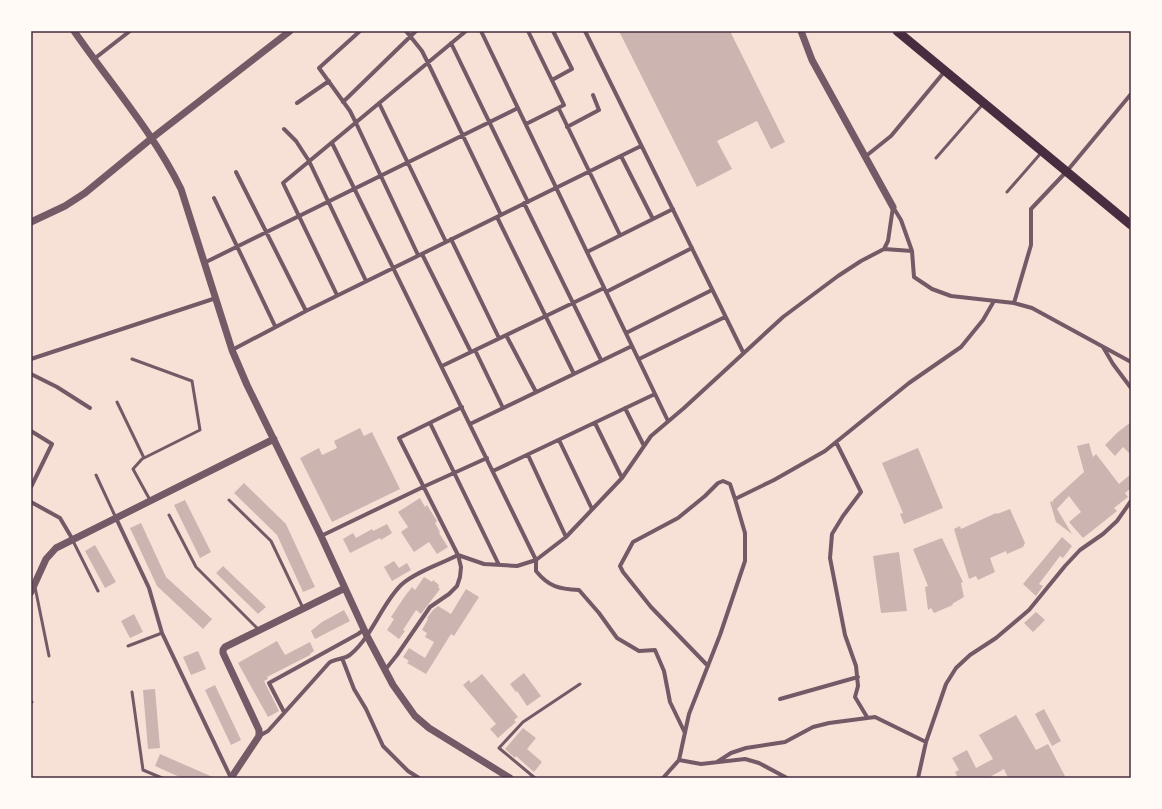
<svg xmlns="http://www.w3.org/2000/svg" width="1162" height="809" font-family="'PT Serif',serif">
	<rect width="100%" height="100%" fill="#f7e1d7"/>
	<!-- building -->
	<path fill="#ccb4b1" d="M619,31h111l55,111 -14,7 -14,-28 -40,20 15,28 -35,18z
		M1131,422v33l-8,-8 -8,9 -10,-11 13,-13z
		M360,428l4,8 8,-4 28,57 -68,33 -32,-64 19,-10 3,7 15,-7 -3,-7z
		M1089,443l4,14 3,-3 23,30 12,-10v14l-6,5 3,4 -14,11 3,3 -34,27 -14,-16 12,-10 -12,-16 -12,13 15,25 -16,-12 -6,-20 2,-1 1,2v-3l31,-28 -7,-26z
		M918,448l25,60 -39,16 -4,-10 3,-1 -21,-50z
		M244,483l42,41 29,63 -12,5 -26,-57 -43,-42z
		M420,498l5,9 2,-2 10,16 -2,2 5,9 -1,1 9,14 -11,7 -8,-12 -15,10 -13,-20 7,-5 -10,-15z
		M185,500l26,52 -11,6 -26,-53z
		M1010,509l15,34 -2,4 -16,7 -1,-3 -16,7 5,14 -17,8 -2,-4 -7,3 -15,-50 6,-3 1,3 35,-16 1,1z
		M141,523l25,54 46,42 -9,10 -46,-43 -27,-58z
		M387,524l5,9 -11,7 -1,-2 -30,15 -7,-14 10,-6 3,5 16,-9 1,2z
		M1062,537l10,9 -9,12 -3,-2 -21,28 4,2 -7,10 -13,-12z
		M942,538l21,44 -2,1 3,14 -12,7 1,1 -19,8 -3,-5 -3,2 -3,-23 3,-1 -15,-37z
		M95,545l21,37 -11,6 -20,-37z
		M899,552l8,59 -26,2 -8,-57z
		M394,561l5,7 8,-5 4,7 -19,11 -8,-14z
		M223,566l43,41 -8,7 -42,-41z
		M424,577l8,5 1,-2 6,5 -1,2 2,2 -19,25 -5,-4 -13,20 2,1 -6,8 -12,-9 7,-11 -3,-2 14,-21 7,-9 3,3z
		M466,589l13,8 -25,39 -3,-2 -25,40 -19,-11 2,-2 -6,-4 6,-9 16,10 9,-16 -9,-5 2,-4 -5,-3 6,-11 -1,-1 6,-8 5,-4 13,8z
		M344,610l6,11 -35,18 -4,-8 11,-9z
		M1036,612l9,8 -12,12 -9,-9z
		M134,614l9,18 -13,6 -9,-17z
		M277,641l8,14 25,-13 4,9 -4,3v1l-43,22 1,2 -4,2 15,30 -11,6 -30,-54z
		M198,651l8,18 -15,6 -8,-18z
		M524,673l17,23 -14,10 -10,-15 -1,1 -6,-8z
		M482,674l36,43 -4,3 2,2 -18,16 -8,-9 6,-5 -33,-39 6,-5 2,3z
		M215,685l26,55 -10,5 -26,-55z
		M155,689l5,59 -12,1 -5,-59z
		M1044,709l17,32 -9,5 -17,-32z
		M1016,715l20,35 12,-6 18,34h-58l-4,-9 -16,9h-30l-3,-6 4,-2 -7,-12 15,-8 9,18 17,-9 -14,-24z
		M523,728l13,10 -9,11 15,13 -8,10 -18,-16 -1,2 -10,-9z
		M160,754l55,24h-33l-27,-12z"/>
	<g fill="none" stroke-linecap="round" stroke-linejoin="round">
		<!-- service -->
		<path stroke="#755966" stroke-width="3" d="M936,158l47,-54
			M1007,192l34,-39
			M132,359l60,22 8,49 -58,29 -9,10 17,31
			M117,402l27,56
			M96,475l20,43
			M229,500l42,41 32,67
			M169,515l27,52 62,62
			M73,541l25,50
			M35,587l14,69
			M128,646l34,-13
			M132,692l11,78 19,8
			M31,702h1
			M535,778l-36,-30 24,-26 57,-38"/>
		<!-- minor -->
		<path stroke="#755966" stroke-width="4" d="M360,31l-41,37 31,43 6,12 62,132
			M406,31l16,20 6,12 73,152
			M481,31l187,390
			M585,31l158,321
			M451,43l77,159
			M94,59l36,-28
			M552,80l20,-11 -19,-38
			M343,102l73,-71
			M297,103l32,-22
			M379,103l67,139
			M559,109l61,126
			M526,124l38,-19 -36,-74
			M567,127l32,-17 -6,-15
			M284,129l12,12 13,20 57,120
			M332,143l204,417v11c13,16 23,18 43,19l20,23 18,25 22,13 16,-1 9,21 6,31 15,31
			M621,156l32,63
			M866,156l25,-20 54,-65
			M236,172l70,139
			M214,198l61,128
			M524,203l77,157
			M893,207l8,13 11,31 2,26 18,12 19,7 63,7 18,5 99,54
			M893,207l-5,34 -4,8 28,2
			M497,217l77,157
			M451,239l48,99
			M587,252l86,-43
			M422,254l49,98
			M204,263l314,-155
			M606,292l86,-44
			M337,295l-54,-112 183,-152
			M1014,303l17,-58v-36l36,-38 64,-77
			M626,333l86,-43
			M506,335l30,57
			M1103,347l10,17 18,24
			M232,350l74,-39 335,-165
			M475,350l28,58
			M31,359l185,-61
			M639,359l86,-42
			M442,366l162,-78
			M31,374l26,13 33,21
			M625,408l19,38
			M430,423l69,142
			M595,423l27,55
			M470,424l162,-78
			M31,431l21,13 -21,43
			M559,440l33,69
			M836,442l25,50 -18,24 -11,18 -2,24 15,77 11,31 2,20 -3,11 12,20
			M528,455l38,82
			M493,471l162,-77
			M735,499l39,-19 51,-29 84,-68 52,-36 22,-27 11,-19
			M31,502l29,16 13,22
			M116,518l33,70 13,45 69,145
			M321,536l102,-49 64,-29
			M342,658l12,31 12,20 17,37 25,25 11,7
			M385,670l12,-15 33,-48 19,-13 8,-8 3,-9 1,-10 -3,-12 -59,-117 63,-31
			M780,699l78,-22
			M284,712l-15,-29 89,-49 7,-5
			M259,736l9,-5 61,-68c6,-5 16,-3 22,-9 22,-19 30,-49 50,-69 14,-13 40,-21 57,-30l26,9 33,2 19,-6 30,-23 56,-59 29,-42 33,-28 99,-91 55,-41 23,-15 23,-12
			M679,760l22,4 44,-5 14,4 28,15
			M717,762l14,-9 15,-5 39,-6 28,-15 16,-4 46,-6 51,25
			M663,778l16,-18 10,-46 31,-79 25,-74v-28l-10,-34 -5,-15 -7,-3 -5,2 -13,13 -27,22 -45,24 -13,24 3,6 28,35 57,59
			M918,778l8,-36 20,-58 10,-16 14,-13 26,-17 33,-28 36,-44 15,-16 23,-16 14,-13 14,-20"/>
		<!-- tertiary -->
		<path stroke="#755966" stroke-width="7" d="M74,31c36,52 79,101 107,158l51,161 15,35 74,151 46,100 26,49 22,31 14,12 81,50
			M801,31l11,29 81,147
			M31,222l34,-16 20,-13 67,-55 138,-107
			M31,592l15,-33 10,-11 218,-109
			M231,778l28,-42v-6l-36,-77v-3l2,-3 120,-59"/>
		<!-- primary -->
		<path stroke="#4a2c40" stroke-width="9" d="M897,31l234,194"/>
	</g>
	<!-- border -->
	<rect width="1162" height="809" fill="none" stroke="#fffaf5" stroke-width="64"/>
	<rect x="32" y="32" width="1098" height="745" fill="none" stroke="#4a2c40" stroke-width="1.5"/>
</svg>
